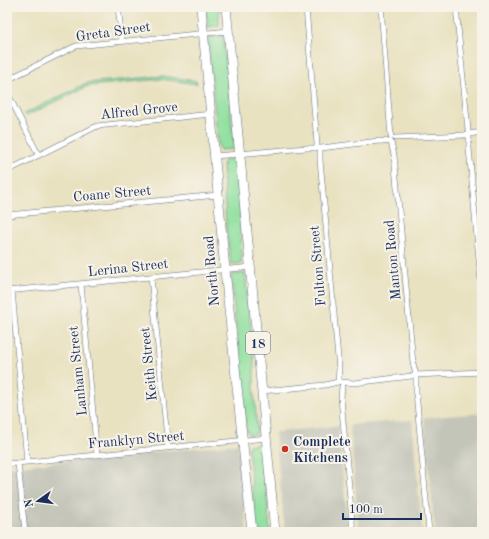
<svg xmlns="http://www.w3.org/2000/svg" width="489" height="539" font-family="'Old Standard TT',serif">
	<rect width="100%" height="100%" fill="#f7f3e8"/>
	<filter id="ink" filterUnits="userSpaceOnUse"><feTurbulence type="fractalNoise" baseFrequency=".025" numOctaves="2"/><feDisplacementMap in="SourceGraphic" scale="8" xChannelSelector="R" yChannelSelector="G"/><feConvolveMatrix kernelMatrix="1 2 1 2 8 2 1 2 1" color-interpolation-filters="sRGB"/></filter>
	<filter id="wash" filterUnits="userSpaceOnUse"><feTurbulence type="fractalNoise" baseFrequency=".012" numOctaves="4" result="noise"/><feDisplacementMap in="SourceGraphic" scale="16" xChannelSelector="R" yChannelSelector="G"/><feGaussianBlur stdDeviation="0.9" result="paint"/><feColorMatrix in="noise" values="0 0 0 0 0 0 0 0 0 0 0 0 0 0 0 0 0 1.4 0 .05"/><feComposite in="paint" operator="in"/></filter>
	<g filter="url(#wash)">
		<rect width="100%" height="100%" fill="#e9e2c1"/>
		<!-- industrial -->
		<path fill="#c4c5b9" d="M482,413v119h-47l-11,-114z
			M412,420l10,112h-63l-9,-107z
			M338,426l10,106h-63l-10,-100z
			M238,444l9,88h-240v-65z"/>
		<!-- green -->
		<path fill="#90e09f" stroke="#56887e" d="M205,7h14v19l-11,1z
			M223,36l11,108 -1,5 -13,1 -2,-7 -10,-103 1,-3z
			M163,76l33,5 1,3 -36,-5 -73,7 -62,30 -2,-2 63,-31z
			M234,159l5,35 3,63 -1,6 -10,1 -5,-37 -3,-64 1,-3z
			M245,273l9,87v33l3,35 -1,6 -7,1 -3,-6 -15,-154z
			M260,444l3,6 7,82h-13l-9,-84 1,-3z"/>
	</g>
	<g filter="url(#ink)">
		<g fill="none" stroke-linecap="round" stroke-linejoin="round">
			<!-- street casing -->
			<g stroke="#636e81" stroke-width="6">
				<path id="street" d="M118,7l4,34
					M306,7l11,137
					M381,7l10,130
					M456,7l12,123
					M7,80l69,-34 152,-15
					M7,92l31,62
					M469,134l13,-2
					M469,135v13l13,145
					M395,138l71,-3
					M391,142l3,13 19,208 3,12
					M320,148v12l19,209 -1,13
					M321,148l58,-7 12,1
					M215,156l91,-8h10
					M7,171l90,-45 114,-12
					M7,215l211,-20
					M151,277l17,171
					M81,284l16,171
					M12,290l15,172
					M7,291l244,-24
					M416,375l66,-3
					M416,379v13l13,140
					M342,382l12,1 58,-7
					M342,386l-1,12 12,134
					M262,391l63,-6 13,-3
					M18,463l7,69
					M7,464l260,-26"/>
			</g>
			<!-- highway casing -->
			<g stroke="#636e81" stroke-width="10">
				<path id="highway" d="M201,7l24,263 27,262
					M226,7l49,525"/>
			</g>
			<!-- street -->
			<use href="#street" stroke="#fff" stroke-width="5"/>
			<!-- highway -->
			<use href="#highway" stroke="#fff" stroke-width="9"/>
		</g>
	</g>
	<!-- markers -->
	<circle fill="#c8321e" stroke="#f7f3e8" stroke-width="1.5" cx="285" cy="449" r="4"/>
	<g text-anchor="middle" stroke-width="4" stroke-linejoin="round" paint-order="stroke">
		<!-- shield labels -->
		<rect fill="#f7f3e8" stroke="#5d6a87" stroke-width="1" x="246" y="332" width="24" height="22" rx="3"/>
		<g font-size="13" font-weight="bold" fill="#1b2f5e">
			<text x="258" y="348">18</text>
		</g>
		<!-- street labels -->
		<g font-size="14" fill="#1b2f5e" stroke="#f7f3e8">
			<text transform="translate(113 31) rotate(-8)" y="5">Greta Street</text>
			<text transform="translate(139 110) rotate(-6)" y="5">Alfred Grove</text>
			<text transform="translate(112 193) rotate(-5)" y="5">Coane Street</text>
			<text transform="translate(392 260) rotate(-95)" y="5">Manton Road</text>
			<text transform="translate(317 266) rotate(-95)" y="5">Fulton Street</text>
			<text transform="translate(128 267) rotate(-6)" y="5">Lerina Street</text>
			<text transform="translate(211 271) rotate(-95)" y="5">North Road</text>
			<text transform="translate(148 364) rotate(-96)" y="5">Keith Street</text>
			<text transform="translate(77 371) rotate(-96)" y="5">Lanham Street</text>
			<text transform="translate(136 439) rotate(-5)" y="5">Franklyn Street</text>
		</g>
		<!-- poi labels -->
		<g font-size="14" font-weight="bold" fill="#1b2f5e" stroke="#f7f3e8" text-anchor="start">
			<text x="293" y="446">Complete<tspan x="293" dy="16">Kitchens</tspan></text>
		</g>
	</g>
	<!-- margin -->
	<rect width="489" height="539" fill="none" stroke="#f7f3e8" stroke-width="24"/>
	<!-- north arrow -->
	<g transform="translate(38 501) rotate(256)" stroke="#f7f3e8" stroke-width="3" paint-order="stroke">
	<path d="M0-3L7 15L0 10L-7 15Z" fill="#1b2f5e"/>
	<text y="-6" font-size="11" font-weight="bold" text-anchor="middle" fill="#1b2f5e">N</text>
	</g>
	<!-- scale -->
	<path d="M343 513v6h78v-6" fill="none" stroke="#1b2f5e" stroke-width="2"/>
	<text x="349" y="513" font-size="12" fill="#1b2f5e" stroke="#f7f3e8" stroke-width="3" paint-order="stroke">100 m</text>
</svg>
